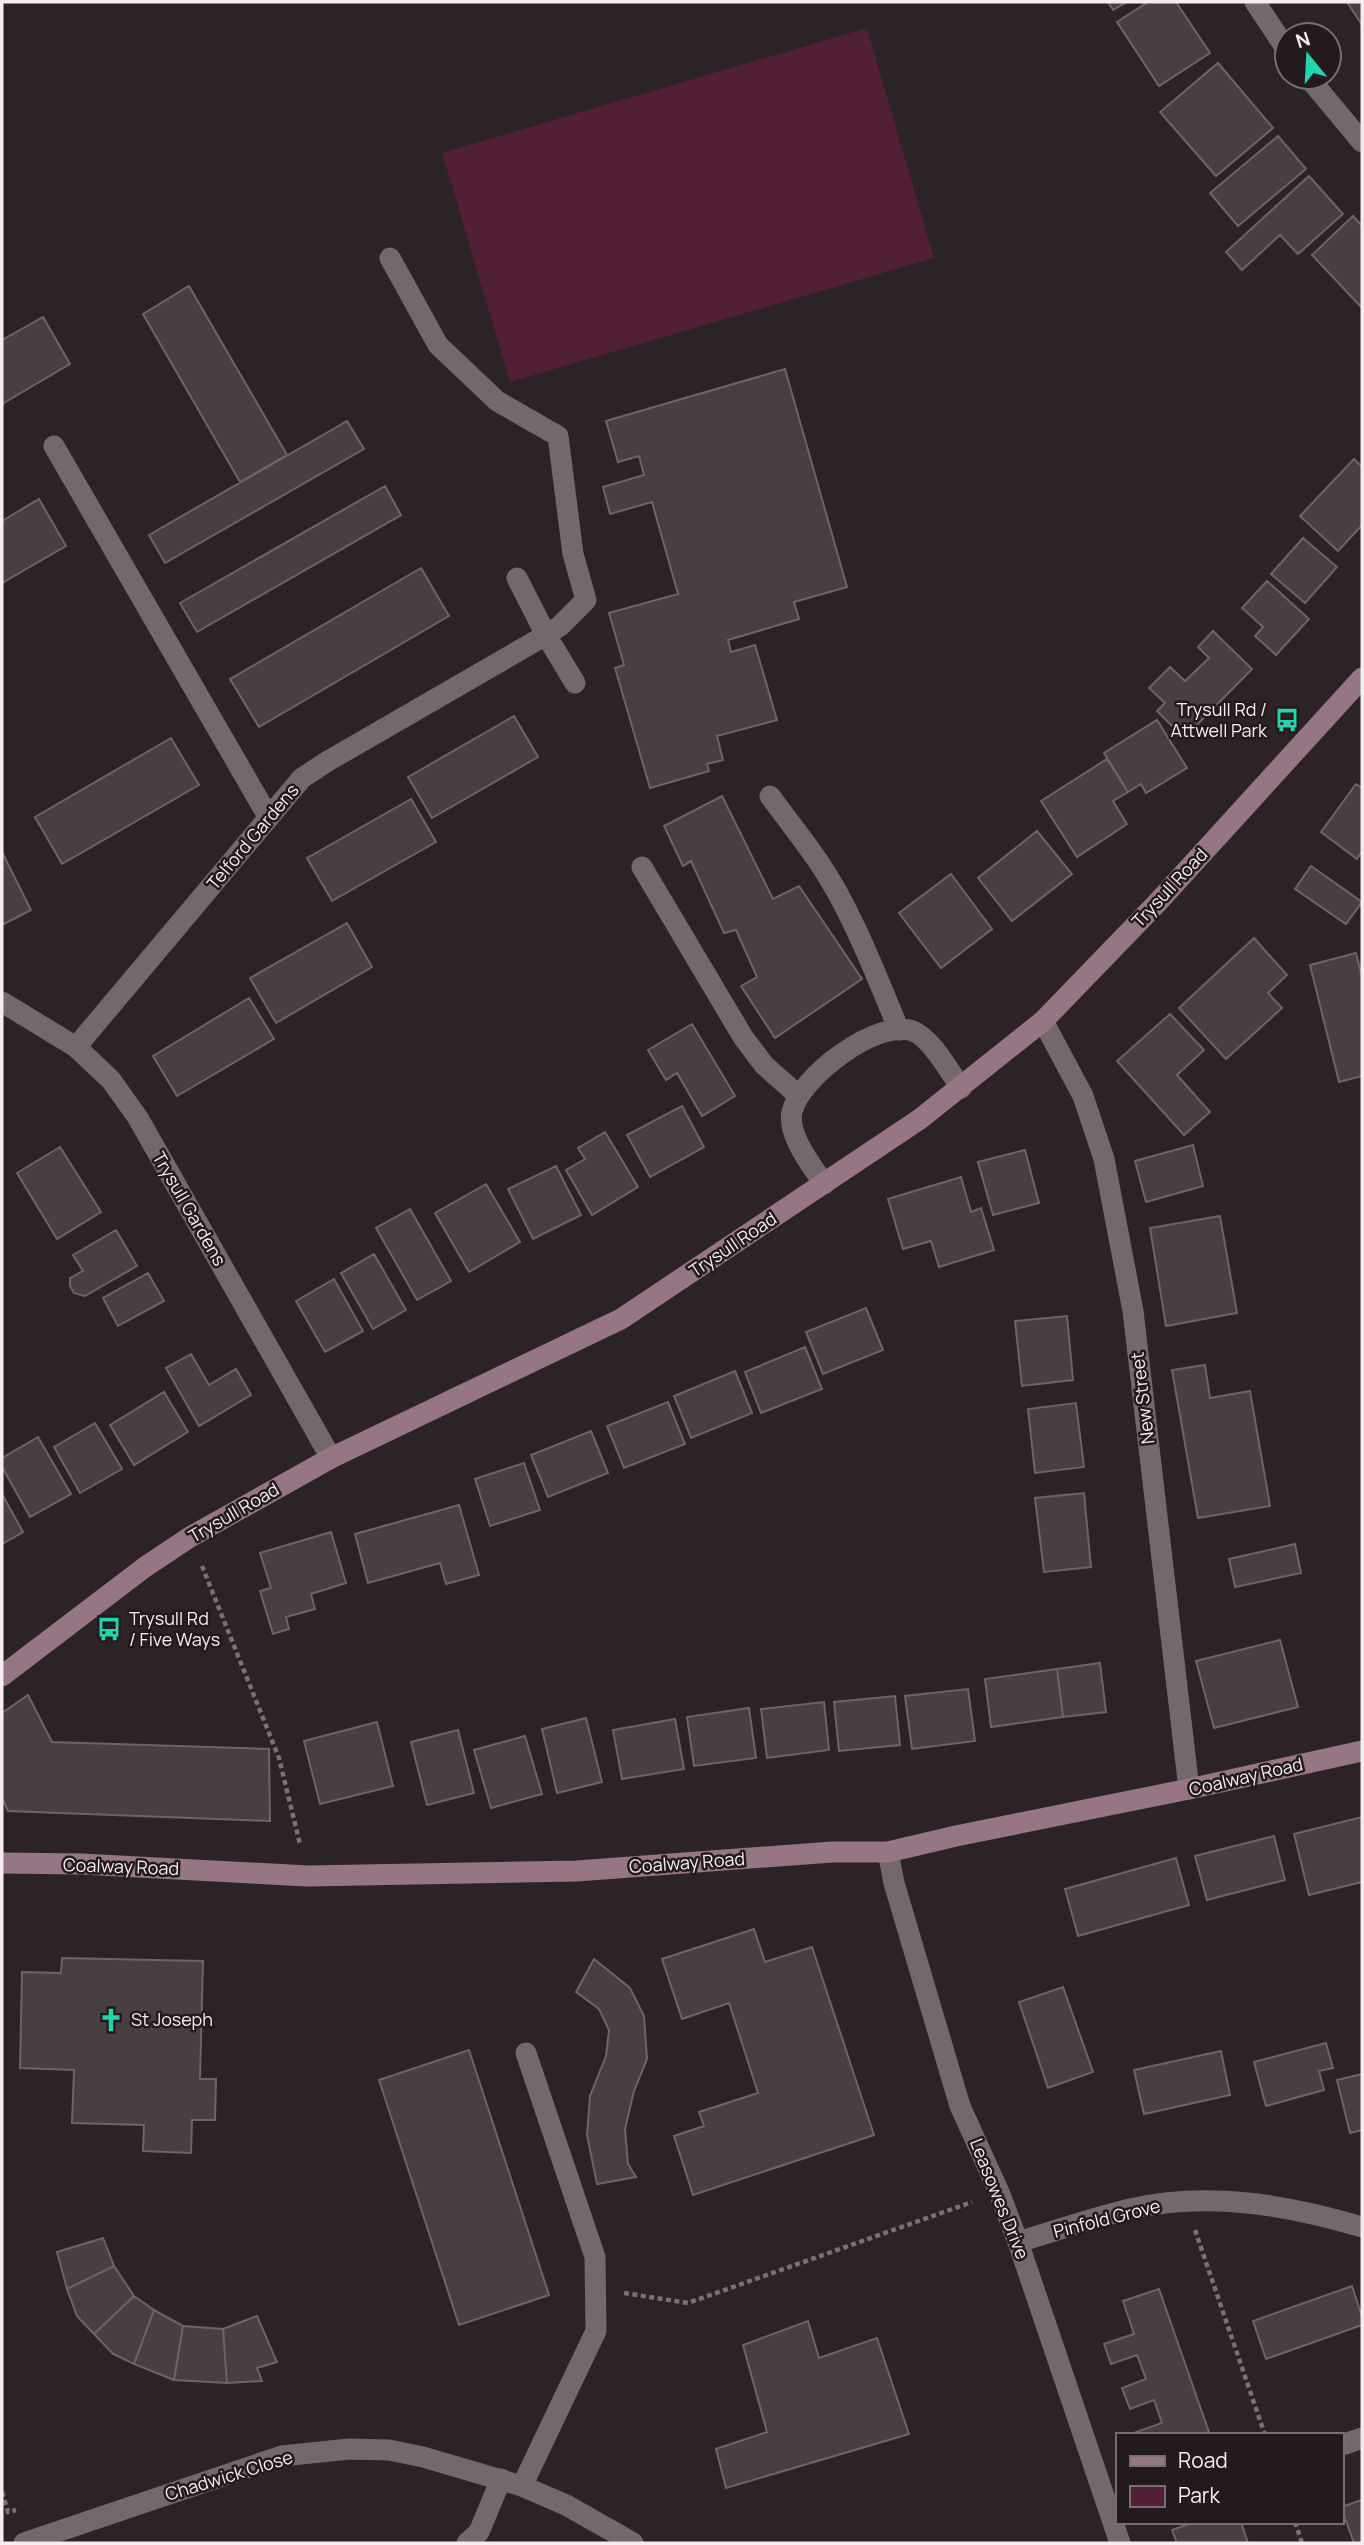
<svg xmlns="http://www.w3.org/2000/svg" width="1364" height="2545" font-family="Manrope,sans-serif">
	<rect width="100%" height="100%" fill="#2c2326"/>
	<!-- green -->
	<path fill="#511f36" d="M867,28l67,230 -424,124 -68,-229z"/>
	<!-- building -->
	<path fill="#483f43" stroke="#6e6468" stroke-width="2" d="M1108,2h19l-14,8z
		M1148,2h28l34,51 -51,33 -42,-64z
		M1347,2h15v23z
		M1218,63l55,65 -57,48 -56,-64z
		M1278,136l28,33 -68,57 -28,-33z
		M1309,176l34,38 -45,40 -18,-19 -38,35 -16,-18z
		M1353,216l9,10v82l-50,-53z
		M189,286l98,169 -47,27 -97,-168z
		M43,317l27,47 -68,40v-64z
		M785,369l62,218 -53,15 5,17 -71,21 3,12 24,-7 22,75 -60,16 6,24 -16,4 2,7 -59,17 -35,-120 9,-3 -15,-52 69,-19 -26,-92 -42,12 -7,-27 41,-12 -5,-19 -21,6 -12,-41z
		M347,421l17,28 -199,114 -16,-28z
		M1354,459l8,8v58l-24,26 -38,-35z
		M385,486l16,29 -204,117 -17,-29z
		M39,499l27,47 -64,37v-62z
		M1303,538l34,29 -32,36 -34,-29z
		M421,568l28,48 -190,111 -29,-48z
		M1267,581l42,38 -33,36 -21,-19 8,-9 -21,-19z
		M1213,631l39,38 -68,69 -27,-27 8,-8 -16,-15 21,-21 15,14 24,-23 -11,-11z
		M514,716l24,41 -106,61 -24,-41z
		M1157,720l30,48 -41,25 -5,-9 -13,8 -24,-39z
		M171,738l28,47 -137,79 -27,-47z
		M1107,759l21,33 -15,9 14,23 -50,33 -36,-56z
		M1356,784l6,4v63l-5,8 -36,-27z
		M722,796l51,103 26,-13 63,93 -87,59 -34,-52 16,-9 -21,-47 -12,3 -33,-72 -8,5 -19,-40z
		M411,799l25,43 -104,59 -25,-43z
		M1037,831l35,43 -60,47 -34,-43z
		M2,852l29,58 -29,15z
		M1311,866l51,36 -16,22 -51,-35z
		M951,874l41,55 -51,39 -42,-55z
		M347,923l25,44 -96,56 -26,-45z
		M1254,938l33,37 -19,18 14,15 -56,51 -47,-51z
		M1356,953l6,24v99l-23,6 -29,-117z
		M249,998l25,41 -97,57 -24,-40z
		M1170,1014l34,36 -27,25 33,37 -26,23 -67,-74z
		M692,1024l43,72 -33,20 -25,-43 -11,7 -18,-30z
		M682,1106l22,41 -54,30 -23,-42z
		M605,1132l33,55 -46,28 -26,-45 19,-11 -7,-11z
		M1193,1145l10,41 -57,16 -11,-41z
		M60,1147l41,65 -44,27 -40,-66z
		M1025,1150l14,53 -46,12 -15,-53z
		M556,1166l25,49 -48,24 -25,-50z
		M961,1177l10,35 10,-4 13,42 -55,17 -8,-26 -28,8 -15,-50z
		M486,1184l34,58 -51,30 -34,-59z
		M410,1209l41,72 -34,19 -41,-72z
		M1220,1216l17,97 -71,13 -16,-98z
		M116,1230l21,36 -52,30 -11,-3 -4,-7v-8l13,-7 -10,-16z
		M374,1254l32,56 -33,19 -32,-56z
		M148,1273l16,28 -46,25 -15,-28z
		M334,1279l29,52 -38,21 -29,-51z
		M866,1308l17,42 -60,24 -17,-42z
		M1067,1316l6,64 -51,6 -7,-65z
		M805,1347l17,42 -61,24 -16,-41z
		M191,1354l18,31 27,-16 15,26 -52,31 -33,-58z
		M1205,1365l5,33 40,-7 20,115 -72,12 -26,-148z
		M735,1371l17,42 -61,25 -17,-42z
		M164,1392l24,40 -54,33 -24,-40z
		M668,1402l17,42 -61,24 -17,-42z
		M1076,1403l8,64 -49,6 -7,-64z
		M95,1423l27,46 -42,24 -26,-46z
		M591,1431l17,42 -60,24 -17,-42z
		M38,1437l33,57 -41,23 -28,-50v-9z
		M524,1463l16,47 -50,16 -15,-47z
		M1084,1493l7,74 -47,5 -9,-74z
		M2,1494l21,38 -21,12z
		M459,1505l20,70 -33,9 -6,-21 -72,20 -13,-49z
		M331,1532l15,51 -35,11 4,15 -29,8 3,12 -16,5 -13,-43 11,-3 -11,-35z
		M1295,1544l6,29 -66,14 -6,-28z
		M1280,1640l18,67 -84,21 -18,-67z
		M1100,1663l6,49 -43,5 -6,-48z
		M1057,1669l6,48 -72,10 -6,-48z
		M968,1689l7,52 -63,8 -7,-53z
		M28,1695l24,47 217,7 1,72 -262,-10 -6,-13v-85z
		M895,1696l5,49 -61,6 -5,-49z
		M824,1702l5,48 -62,8 -6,-49z
		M749,1708l7,50 -62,8 -7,-49z
		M586,1718l16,64 -45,11 -15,-64z
		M675,1719l9,50 -62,10 -9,-49z
		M377,1722l16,64 -73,18 -16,-63z
		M458,1730l16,63 -47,12 -16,-63z
		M525,1736l17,58 -51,14 -17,-58z
		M1362,1817v65l-53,13 -15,-61z
		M1274,1836l11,44 -78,20 -12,-44z
		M1176,1858l13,47 -111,31 -13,-47z
		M754,1929l11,33 47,-15 62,188 -181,60 -19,-59 30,-10 -5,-14 59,-19 -29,-90 -47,16 -20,-60z
		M62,1958l141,3 -3,118h16l-1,41h-23l-1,33 -48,-2 1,-26 -72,-2 2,-53 -54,-2 2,-96 39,1z
		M594,1959l36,29 14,28 3,43 -13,32 -9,38 3,35 8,13 -39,7 -10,-49 3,-39 16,-40 3,-26 -10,-21 -23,-17z
		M1063,1987l30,85 -45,16 -29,-86z
		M1326,2043l7,25 -14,3 5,19 -58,16 -12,-44z
		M469,2050l80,245 -90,30 -80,-245z
		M1221,2051l9,44 -86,19 -10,-44z
		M1362,2074v56l-12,3 -13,-53z
		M103,2238l11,28 -47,23 -10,-37z
		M114,2266l20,30 -40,38 -17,-18 -10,-27z
		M1352,2286l10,31v8l-96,34 -13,-38z
		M1159,2289l51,146h-73l-1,-3 26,-9 -8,-23 -24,9 -8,-21 24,-9 -9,-24 -26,9 -7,-20 30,-10 -11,-33z
		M134,2296l20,14 -20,54 -21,-10 -19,-20z
		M154,2310l29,16 -9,54 -40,-16z
		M257,2316l20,46 -20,6 5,13 -35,2 -4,-54z
		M808,2321l11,37 58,-20 32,96 -183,54 -10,-39 51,-17 -24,-87z
		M183,2326l40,3 4,54 -53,-3z
		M1362,2500v42l-8,1 -13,-36z
		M1194,2522h47l7,21h-71l-5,-13z"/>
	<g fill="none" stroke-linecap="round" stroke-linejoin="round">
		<!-- path -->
		<path stroke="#797174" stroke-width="4.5" stroke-dasharray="5 3.5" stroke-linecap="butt" d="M202,1566l77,192 21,86
			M1195,2230l70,205
			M624,2293l64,10 284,-101
			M2,2492l6,20 8,-2
			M1295,2522l7,21"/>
		<!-- lane -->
		<path stroke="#73696d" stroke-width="21" d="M390,258l48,87 59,56 61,35 15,118 13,46 -26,26 -14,9
			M770,796c16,22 33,43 48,65 33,48 58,114 81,169
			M642,867l101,170 21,28 35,31
			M824,1184c-12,-18 -37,-49 -32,-72 7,-34 85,-94 121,-81 18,7 37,41 48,57
			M467,2543l12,-11 22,-53"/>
		<!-- street -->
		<path stroke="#73696d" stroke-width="21" d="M1255,2l32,48
			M1308,77l54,65
			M54,446l215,372
			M517,578l29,57 29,48
			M2,1002l74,45 35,33 27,38 193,340
			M1043,1021l40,75 21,63 29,152 56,478
			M76,1047l226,-269 26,-17 218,-126
			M888,1852l6,31 66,223 39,86 19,50 102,301
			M1018,2242c37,-11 74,-24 112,-33 79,-18 157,-4 232,18
			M1345,2444l17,-6
			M522,2486l74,-155 -1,-74 -69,-204
			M24,2543l258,-87 67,-7 40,1 34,7 99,29 44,19 67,38"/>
		<!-- secondary -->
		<path stroke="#967684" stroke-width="21" d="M2,1676l143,-109 45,-30 141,-79 290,-139 299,-200 123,-98 115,-119 204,-224
			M2,1863l80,1 226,12 269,-5 255,-19h56l68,-16 233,-47 173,-38"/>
	</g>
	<!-- icons -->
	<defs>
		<g id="bus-bare" transform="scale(1.89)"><path d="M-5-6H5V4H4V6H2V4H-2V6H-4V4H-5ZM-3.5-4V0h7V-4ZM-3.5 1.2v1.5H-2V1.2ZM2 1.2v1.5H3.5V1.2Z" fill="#22d5af" stroke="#221a1d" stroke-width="2.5" paint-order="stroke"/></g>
		<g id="church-bare" transform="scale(1.89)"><path d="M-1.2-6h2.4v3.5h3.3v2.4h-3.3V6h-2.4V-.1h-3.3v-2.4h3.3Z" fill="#22d5af" stroke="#221a1d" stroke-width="2.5" paint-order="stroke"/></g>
	</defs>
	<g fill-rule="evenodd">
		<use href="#bus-bare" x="1287" y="720"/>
		<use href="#bus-bare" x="109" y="1629"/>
		<use href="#church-bare" x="111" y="2020"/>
	</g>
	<g text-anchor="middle" stroke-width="5" stroke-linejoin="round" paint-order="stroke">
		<!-- poi labels -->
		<g font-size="18" fill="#f4eef0" stroke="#221a1d" text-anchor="start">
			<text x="1267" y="716" text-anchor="end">Trysull Rd /<tspan x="1267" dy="21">Attwell Park</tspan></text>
			<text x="129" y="1625">Trysull Rd<tspan x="129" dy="21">/ Five Ways</tspan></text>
			<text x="131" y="2026">St Joseph</text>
		</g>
		<!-- street labels -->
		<g font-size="18" fill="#f4eef0" stroke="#221a1d">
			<text transform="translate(253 837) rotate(-50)" y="6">Telford Gardens</text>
			<text transform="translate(1170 888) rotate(-47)" y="6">Trysull Road</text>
			<text transform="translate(189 1209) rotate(60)" y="6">Trysull Gardens</text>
			<text transform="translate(733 1245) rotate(-34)" y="6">Trysull Road</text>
			<text transform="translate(1143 1398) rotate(-97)" y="6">New Street</text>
			<text transform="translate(234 1513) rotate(-30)" y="6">Trysull Road</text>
			<text transform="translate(1246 1777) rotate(-13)" y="6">Coalway Road</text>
			<text transform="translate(687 1863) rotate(-4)" y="6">Coalway Road</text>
			<text transform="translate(121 1867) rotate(2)" y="6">Coalway Road</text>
			<text transform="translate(999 2199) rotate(68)" y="6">Leasowes Drive</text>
			<text transform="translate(1107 2219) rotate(-14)" y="6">Pinfold Grove</text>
			<text transform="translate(229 2476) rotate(-17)" y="6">Chadwick Close</text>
		</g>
	</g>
	<!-- border -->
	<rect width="1364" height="2545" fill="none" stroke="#f4eef0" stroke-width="7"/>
	<!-- legend -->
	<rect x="1116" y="2433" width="228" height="91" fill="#221a1d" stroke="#766f71" stroke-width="2"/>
	<rect x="1130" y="2456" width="35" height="10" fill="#967684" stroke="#766f71" stroke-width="2"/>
	<text x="1178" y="2468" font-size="21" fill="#f4eef0">Road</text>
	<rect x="1130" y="2486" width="35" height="21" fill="#511f36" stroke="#766f71" stroke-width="2"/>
	<text x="1178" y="2503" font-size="21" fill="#f4eef0">Park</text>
	<!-- north arrow -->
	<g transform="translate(1308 56) rotate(342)"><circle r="33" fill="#221a1d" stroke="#766f71" stroke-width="2"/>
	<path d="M0-5L12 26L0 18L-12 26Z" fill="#22d5af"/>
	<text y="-10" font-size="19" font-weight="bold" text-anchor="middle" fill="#f4eef0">N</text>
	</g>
</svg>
